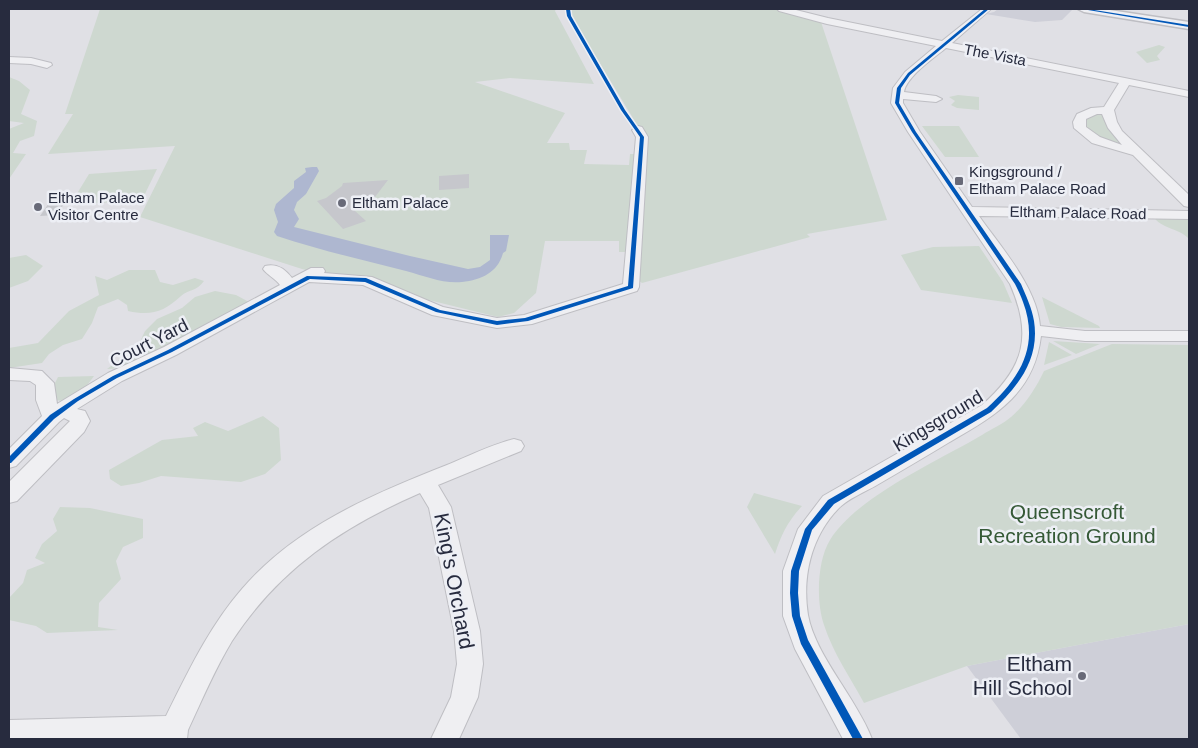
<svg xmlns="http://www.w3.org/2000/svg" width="1198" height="748" font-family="Helvetica,sans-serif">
	<rect width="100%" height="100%" fill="#e0e0e5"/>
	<!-- built -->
	<path fill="#cecfd8" d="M998,9h75l-11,11 -27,2 -49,-8 8,-2z
		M1189,624v115h-168l-54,-73z"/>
	<!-- green -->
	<path fill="#ced8d0" d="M100,9h456l-1,2 39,73 -84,-6 -35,4 90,31 -18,30h22l1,7h17l-3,14 45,1 1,-11h6l-5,98h-12v-11h-74l-9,52 -22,20 -16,4 -196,-48 -162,-52 35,-71 -127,8 25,-40h-8z
		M570,9h205l46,13 66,198 -80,14 3,3 -168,46 -5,-4 5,-45 3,-96 -75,-124z
		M1159,45l6,2 -8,9 3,4 -13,3 -11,-11z
		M9,77l10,4 11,9 -9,24 16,7 -3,15 -14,5 -7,12 13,1 -17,25v-50l15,-6 -15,-2z
		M958,95l21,2v13l-22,-2 -6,-3 4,-4 -6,-4z
		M1102,112l5,14 21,22 -26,-8 -16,-12 -2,-7 7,-5z
		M922,126h37l20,31h-34z
		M157,169l-15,31 -72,5 19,-31z
		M1154,218l35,1v20c-10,-11 -24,-9 -35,-21z
		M979,246l24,36 9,21 -91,-13 -20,-35 32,-8z
		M26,255l17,11 -15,15 -19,7v-30z
		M129,270h26l5,12 13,3 22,-7 9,3c-8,11 -15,8 -23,15 -17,16 -30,20 -53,15l-1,-6 -9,-6 -20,8 -6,16 -10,16 -19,6 -14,9 -7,9 -33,5v-20l29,-5 31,-32 30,-16 -4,-19 12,4z
		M215,291l21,4 13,7 -126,66 -16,1 31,-23 7,-15 12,-12 25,-11 13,-11z
		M1042,297l57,29 1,2 -39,-1 -11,-3z
		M1053,341l47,3 -24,10z
		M1049,342l23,13 -28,10z
		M1112,344l77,1v279l-222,42 -103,37c-14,-26 -31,-50 -40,-78 -8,-23 -7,-64 6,-85 26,-43 108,-79 152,-105 9,-6 21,-11 29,-18 14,-12 25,-29 33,-46z
		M94,376c-10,14 -20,28 -39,24l-1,-15 4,-8z
		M263,416l16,12 2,32 -16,14 -24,8 -80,-6 -22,7 -18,3 -11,-7 -1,-9 53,-30 36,-4 -5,-8 12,-6 23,9z
		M754,493l48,13c-14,15 -21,29 -27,48l-28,-47z
		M60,507l30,1 53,11v19l-20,9 -7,14 5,18 -22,24 -1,24 20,3 -71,3 -11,-7 -27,-6v-22l14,-15 4,-13 18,-7 -10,-5 7,-14 15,-13 -4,-12z"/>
	<!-- water -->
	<path fill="#aeb7d0" d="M312,167h5l2,4 -13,23 -9,8 -3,8 5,9 -5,8 116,29 58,13 12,-2 10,-7v-25h19l-3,16 -3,2c-5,19 -21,27 -41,29 -19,2 -37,-6 -56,-11 -43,-11 -87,-21 -129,-35l-3,-4 4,-10 -4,-12 2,-6 18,-16v-7l12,-9 -1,-4z"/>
	<!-- building -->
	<path fill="#c6c7cc" d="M469,174v14l-30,2v-14z
		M388,180l-13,17 -21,13 12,11 -23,8 -26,-28 9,-3 16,-12 1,-3z
		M67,199l-10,16 -17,1 11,-16z"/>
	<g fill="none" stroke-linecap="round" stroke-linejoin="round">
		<!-- minor casing -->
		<g stroke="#bebec3" stroke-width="2">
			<path id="minor" d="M777,9h15l36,9 114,23 40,-32h9l-39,34 237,48v6l-60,-12 -15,25 3,12 5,9 67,64v12l-5,-1 -51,-51 -41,-12 -18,-15 -1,-6 4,-8 14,-6 13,-1 15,-24 -173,-35c-12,10 -40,29 -42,44l32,4 6,3 -6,3 -33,-3v4l17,29 52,75 217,4v8l-210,-3c21,30 58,71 61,110l45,5h104v10h-104l-44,-5c-7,59 -47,80 -93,107 -23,14 -47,28 -71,42 -12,7 -30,14 -39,24 -27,28 -36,68 -30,106 7,40 49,84 64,124h-29l-48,-90 -12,-33v-45l15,-42 25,-33 159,-91c42,-37 51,-69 28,-121l-102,-152 -17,-29 2,-15 12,-16 31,-26 -109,-22 -48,-13zM1097,114h5l6,14 14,17 -22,-8 -14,-10v-8z
				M9,57l22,1 20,5 1,2 -5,3 -16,-4 -22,-1z
				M638,126l4,1 6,10 -9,150 -2,4 -105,33 -35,4 -65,-13 -69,-30 -54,-3 -133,73 -54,26 -45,28 8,2 5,10 -6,11 -67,69 -8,2v-21l61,-61 -6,-3 -5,4 -43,44 -7,2v-19l33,-33 -6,-16v-15l-6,-4 -21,-1v-12l33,3 12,12 3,21 51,-31 56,-26 116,-62c-5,-7 -13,-10 -17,-16l2,-3c12,-3 20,3 27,12l19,-10h12l2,3 -1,2 48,4 71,30 54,11 27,-3 99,-31 13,-147 -4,-7z
				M514,439l7,2 3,5 -3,5 -83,34 13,22 29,124 3,33 -5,33 -19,42h-28l20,-42 6,-33 -3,-33 -25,-123 -9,-15c-78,34 -141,76 -188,148 -17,28 -30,59 -44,89l-1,9h-178v-19l157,-4c22,-44 43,-89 76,-127 53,-62 131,-95 205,-124 22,-9 44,-20 67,-26z"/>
		</g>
		<!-- tertiary casing -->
		<g stroke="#bebec3" stroke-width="3">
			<path id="tertiary" d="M1078,9h25l86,13v7l-105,-17z"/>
		</g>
		<!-- minor -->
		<use href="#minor" fill="#efeff2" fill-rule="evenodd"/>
		<!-- tertiary -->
		<use href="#tertiary" fill="#efeff2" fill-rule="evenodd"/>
		<!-- cycleway casing -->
		<g stroke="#edeff5" stroke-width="3">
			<path id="cycleway" d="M566,9h4l1,7 54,94 19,27 -11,151 -105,33 -31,4 -61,-13 -71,-30 -55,-3 -138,73 -55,26 -39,23 -24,18 -43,44h-2v-6l41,-42 24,-16 39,-23 55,-26 139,-74 59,2 74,32 57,11 28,-3 103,-32 12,-149 -19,-27 -54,-94z
				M985,9h4l-79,66 -9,13 -2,15 17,29 105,152c5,12 11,24 13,37 6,38 -16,66 -43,91l-157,92 -22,26 -13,41 -1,22 2,23 8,24 55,99h-10l-52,-95 -9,-28 -2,-23 1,-22 14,-42 23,-29 159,-92c32,-29 53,-61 36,-106 -2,-6 -5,-12 -8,-18l-103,-152 -17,-29 2,-15 11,-15z
				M1082,9h6l101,16v2z"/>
		</g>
		<!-- cycleway -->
		<use href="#cycleway" fill="#0057b8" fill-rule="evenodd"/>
	</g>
	<!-- markers -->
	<g fill="#686a78" stroke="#edeff5" stroke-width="2">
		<rect x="954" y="176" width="10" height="10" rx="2.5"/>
		<circle cx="342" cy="203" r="5"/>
		<circle cx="38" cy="207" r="5"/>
		<circle cx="1082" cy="676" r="5"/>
	</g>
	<g text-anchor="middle" stroke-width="5" stroke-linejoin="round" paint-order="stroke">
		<!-- far-street labels -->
		<g font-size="15" fill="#272b3e" stroke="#edeff5">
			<text transform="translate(995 55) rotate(11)" y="5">The Vista</text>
			<text transform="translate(1078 213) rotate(1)" y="5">Eltham Palace Road</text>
		</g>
		<!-- far-poi labels -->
		<g font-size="15" fill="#272b3e" stroke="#edeff5" text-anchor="start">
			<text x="969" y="177">Kingsground /<tspan x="969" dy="17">Eltham Palace Road</tspan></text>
			<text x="48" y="203">Eltham Palace<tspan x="48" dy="17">Visitor Centre</tspan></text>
			<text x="352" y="208">Eltham Palace</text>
		</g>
		<!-- street labels -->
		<g font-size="18" fill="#272b3e" stroke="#edeff5">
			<text transform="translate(149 343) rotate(-27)" y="6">Court Yard</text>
			<text transform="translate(938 421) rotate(-31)" y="6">Kingsground</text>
		</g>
		<!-- near-park labels -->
		<g font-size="21" fill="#355936" stroke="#edeff5">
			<text x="1067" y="519">Queenscroft<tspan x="1067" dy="24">Recreation Ground</tspan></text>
		</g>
		<!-- near-street labels -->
		<g font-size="21" fill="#272b3e" stroke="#edeff5">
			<text transform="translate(454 581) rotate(79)" y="7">King's Orchard</text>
		</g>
		<!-- near-poi labels -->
		<g font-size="21" fill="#272b3e" stroke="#edeff5" text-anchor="end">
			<text x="1072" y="671">Eltham<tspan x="1072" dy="24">Hill School</tspan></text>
		</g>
	</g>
	<!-- border -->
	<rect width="1198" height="748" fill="none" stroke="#272b3e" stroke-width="20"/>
</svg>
